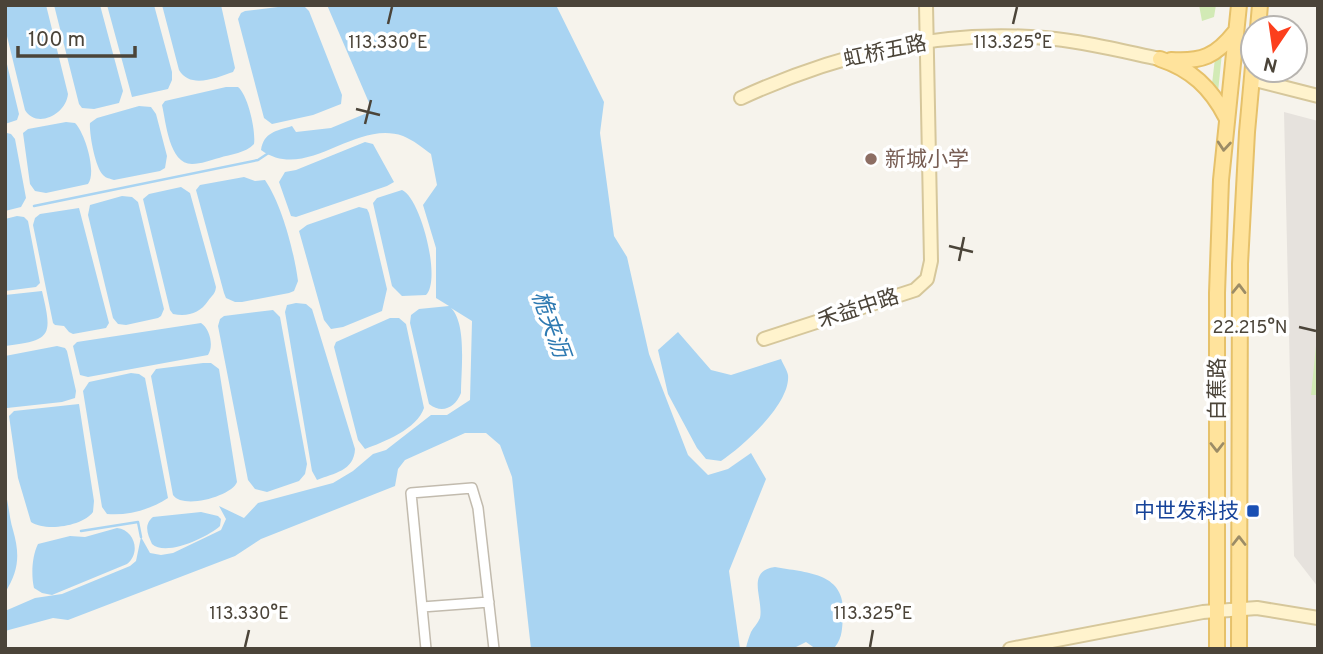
<svg xmlns="http://www.w3.org/2000/svg" width="1323" height="654" font-family="Overpass,'Noto Sans SC',sans-serif">
	<rect width="100%" height="100%" fill="#f6f3ec"/>
	<!-- industrial -->
	<path fill="#e6e2dd" d="M1284,112l34,9v466l-24,-31z"/>
	<!-- green -->
	<path fill="#d2eab5" d="M1199,5h17l-2,12 -12,4z
		M1222,53l-4,39 -6,-8 3,-26z
		M1318,326v69h-7z"/>
	<!-- water -->
	<path fill="#a9d4f2" d="M5,5h41l22,89c-2,21 -32,35 -43,16l-20,-82z
		M54,5h46l23,86 -4,12 -25,6 -12,-1 -3,-4z
		M107,5h47l18,67v8l-4,9 -36,8z
		M162,5h59l14,63 -2,4c-17,6 -43,17 -54,-2z
		M294,5l10,1 5,5 33,84 -1,9 -28,11 -41,9 -8,-6 -26,-99 3,-6 4,-2z
		M327,5h229l48,97 -4,31 14,103 13,21 22,97 39,101 20,20 20,-6 23,-16 15,26 -37,92 11,78h-209l-19,-172 -12,-32 -14,-12h-21l-60,27 -7,9 -3,17 -134,53 -26,17 -167,64 -15,-2 -48,13v-20l30,-13 27,-4 68,-28 6,-5 5,-24 9,16 11,2 12,-2 48,-23 5,-11 -7,-13 25,12 14,-15 75,-20 20,-12 20,-17 13,-4 45,-35h16l23,-15 2,-79 -21,-13c16,16 10,62 10,85 -6,15 -19,21 -32,11l-19,-81 1,-8 8,-6 30,-3 -13,-8v-50l-13,-43 14,-20 -6,-31c-8,-6 -18,-14 -28,-18 -49,-17 -96,47 -142,14 3,-18 15,-19 31,-24l4,6 35,-4 36,-15 3,-8z
		M5,56l14,58 -2,6 -12,4z
		M226,87h12c10,8 18,44 16,57 -8,9 -23,10 -35,14 -8,2 -18,6 -27,6 -23,0 -26,-42 -30,-59l3,-4z
		M139,106l12,1 5,7 11,42 -2,12 -5,3 -46,9c-5,-2 -7,-1 -11,-5 -8,-8 -14,-42 -13,-52l7,-5z
		M66,122l9,1c10,10 22,49 13,61l-42,9 -11,-2 -5,-7 -7,-51 5,-4z
		M7,133l4,1 4,5 11,59 -5,9 -16,4v-77z
		M365,142l8,2 21,38 -7,4 -91,31 -5,-1 -12,-34 6,-10 11,-2z
		M244,177l11,4 10,-1c17,25 29,71 33,101l-4,10 -5,2 -47,9h-7l-9,-4 -2,-5 -28,-103 4,-5z
		M181,187l9,6 26,94c-1,8 -4,8 -8,14 -8,12 -20,16 -35,13l-3,-4 -27,-111 6,-5z
		M402,190c18,7 40,89 24,105l-24,1 -10,-10 -19,-83 4,-5z
		M122,196l10,1 6,5 26,107 -3,7 -3,2 -32,7 -8,-1 -5,-6 -25,-103 2,-10z
		M359,207l8,2 2,4 18,76 -5,22 -39,16 -12,2 -7,-9 -25,-89 8,-6z
		M79,208l30,115 -3,5 -33,6 -4,-2 -5,-6 -9,-1 -2,-2 -20,-98 2,-7 5,-4z
		M17,216l7,1 4,4 12,62 -4,4 -31,4v-72z
		M42,291c11,46 9,49 -37,55v-51z
		M296,303l10,1 6,5 43,140c-1,22 -21,24 -38,31l-5,-9 -27,-159 2,-7z
		M273,310l7,7 27,147 -2,10 -6,7 -32,11 -12,-3 -7,-9 -30,-154 2,-7 4,-3z
		M390,318h9l7,6 18,84c-7,21 -40,34 -59,41l-7,-9 -24,-93 2,-5z
		M201,323c9,6 13,23 7,32l-120,22 -8,-2 -7,-29 4,-4z
		M678,332l33,38 20,5 50,-16c2,5 6,11 7,16 3,29 -46,72 -67,86l-15,-2 -9,-11 -29,-54 -10,-44z
		M57,346l8,2 2,3 9,40 -1,7 -13,4 -55,6 -2,-2v-50z
		M203,363h8l8,6 18,113c-5,14 -54,28 -64,13l-22,-119 5,-7z
		M131,373l8,1 6,4 23,120c-16,11 -40,18 -61,16l-5,-7 -19,-116 6,-9z
		M79,404l15,97 -1,11c-10,14 -47,20 -62,10l-13,-44 -9,-62 5,-5z
		M5,492c4,12 4,25 8,38 7,25 6,40 -8,63z
		M201,512l17,4 3,3 -1,7c-12,11 -54,31 -68,18 -4,-9 -9,-19 1,-27z
		M117,528c18,2 24,25 10,36l-75,31 -10,-2 -8,-5c-3,-13 -2,-32 4,-44l32,-8 15,1z
		M775,567c32,6 71,5 68,48 -1,12 0,22 -8,32l-19,2 -10,-7 -14,7 -46,-1c1,-5 3,-11 5,-16 2,-4 7,-9 9,-14 4,-19 -15,-47 15,-51z"/>
	<g fill="none" stroke-linecap="round" stroke-linejoin="round">
		<!-- stream -->
		<path stroke="#a9d4f2" stroke-width="2.5" d="M34,206l224,-46 12,-8
			M81,531l57,-9 3,15"/>
		<!-- street casing -->
		<g stroke="#c2bbae" stroke-width="12">
			<path id="street" d="M422,607l67,-5
				M426,649l-15,-156 61,-5 6,20 16,141"/>
		</g>
		<!-- secondary casing -->
		<g stroke="#d6c79b" stroke-width="16">
			<path id="secondary" d="M1251,79l67,17
				M741,98c95,-44 199,-69 304,-60 38,3 77,13 115,21
				M764,339l151,-49 12,-11 4,-18 -5,-256
				M1010,649l193,-37 54,-4 61,10"/>
		</g>
		<!-- primary casing -->
		<g stroke="#e6c16a" stroke-width="18">
			<path id="primary" d="M1258,28l2,-23
				M1160,59c31,10 51,29 66,58
				M1171,60c31,2 45,-4 64,-28
				M1217,649v-356l4,-113 18,-175
				M1239,649l1,-385 7,-132 6,-66"/>
		</g>
		<!-- street -->
		<use href="#street" stroke="#fff" stroke-width="9"/>
		<!-- secondary -->
		<use href="#secondary" stroke="#fff3cd" stroke-width="12"/>
		<!-- primary -->
		<use href="#primary" stroke="#ffe39c" stroke-width="14"/>
	</g>
	<!-- one-way arrows -->
	<defs><path id="oneway-chevron" d="M-2-3.5L2.5 0L-2 3.5" fill="none" stroke-width="1.6" stroke-linecap="round" stroke-linejoin="round" transform="scale(1.75)"/></defs>
	<g stroke="#9c8c66">
		<use href="#oneway-chevron" transform="translate(1224 146) rotate(95)"/>
		<use href="#oneway-chevron" transform="translate(1239 289) rotate(-89)"/>
		<use href="#oneway-chevron" transform="translate(1217 447) rotate(90)"/>
		<use href="#oneway-chevron" transform="translate(1239 541) rotate(-90)"/>
	</g>
	<!-- ticks -->
	<path fill="none" stroke="#4b4439" stroke-width="2.5" d="M388,24l4,-17M1013,24l4,-17M356,109l24,6M365,124l6,-24M949,246l24,6M959,261l5,-24M1299,327l17,4M245,647l4,-17M870,647l3,-17"/>
	<!-- markers -->
	<circle fill="#8d6e63" stroke="#fff" stroke-width="2.5" cx="871" cy="159" r="7"/>
	<rect fill="#1a4fb4" stroke="#fff" stroke-width="2.5" x="1246" y="504" width="14" height="14" rx="3.5"/>
	<g text-anchor="middle" stroke-width="7" stroke-linejoin="round" paint-order="stroke">
		<!-- street labels -->
		<g font-size="21" fill="#4b4439" stroke="#fff">
			<text transform="translate(885 51) rotate(-12)" y="7">虹桥五路</text>
			<text transform="translate(858 308) rotate(-18)" y="7">禾益中路</text>
			<text transform="translate(1217 389) rotate(-90)" y="7">白蕉路</text>
		</g>
		<!-- education labels -->
		<g font-size="21" fill="#785e54" stroke="#fff" text-anchor="start">
			<text x="885" y="166">新城小学</text>
		</g>
		<!-- transit labels -->
		<g font-size="21" fill="#164399" stroke="#fff" text-anchor="end">
			<text x="1239" y="518">中世发科技</text>
		</g>
		<!-- water labels -->
		<g font-size="23" font-style="italic" fill="#2e7ab2" stroke="#fff">
			<text transform="translate(551 324) rotate(70)" y="8">桅夹沥</text>
		</g>
	</g>
	<g font-size="18" text-anchor="middle" fill="#4b4439" stroke="#fff" stroke-width="7" stroke-linejoin="round" paint-order="stroke">
		<text x="388" y="48">113.330°E</text>
		<text x="1013" y="48">113.325°E</text>
		<text x="1250" y="333">22.215°N</text>
		<text x="249" y="619">113.330°E</text>
		<text x="873" y="619">113.325°E</text>
	</g>
	<!-- border -->
	<rect width="1323" height="654" fill="none" stroke="#4b4439" stroke-width="14"/>
	<!-- north arrow -->
	<g transform="translate(1274 49) rotate(193)"><circle r="33" fill="#ffffff" stroke="#b7b4b0" stroke-width="2"/>
	<path d="M0-5L12 26L0 18L-12 26Z" fill="#fc3f1d"/>
	<text y="-10" font-size="19" font-weight="bold" text-anchor="middle" fill="#4b4439">N</text>
	</g>
	<!-- scale -->
	<path d="M18 46v10h117v-10" fill="none" stroke="#4b4439" stroke-width="3.5"/>
	<text x="28" y="46" font-size="21" fill="#4b4439" stroke="#ffffff" stroke-width="5" paint-order="stroke">100 m</text>
</svg>
